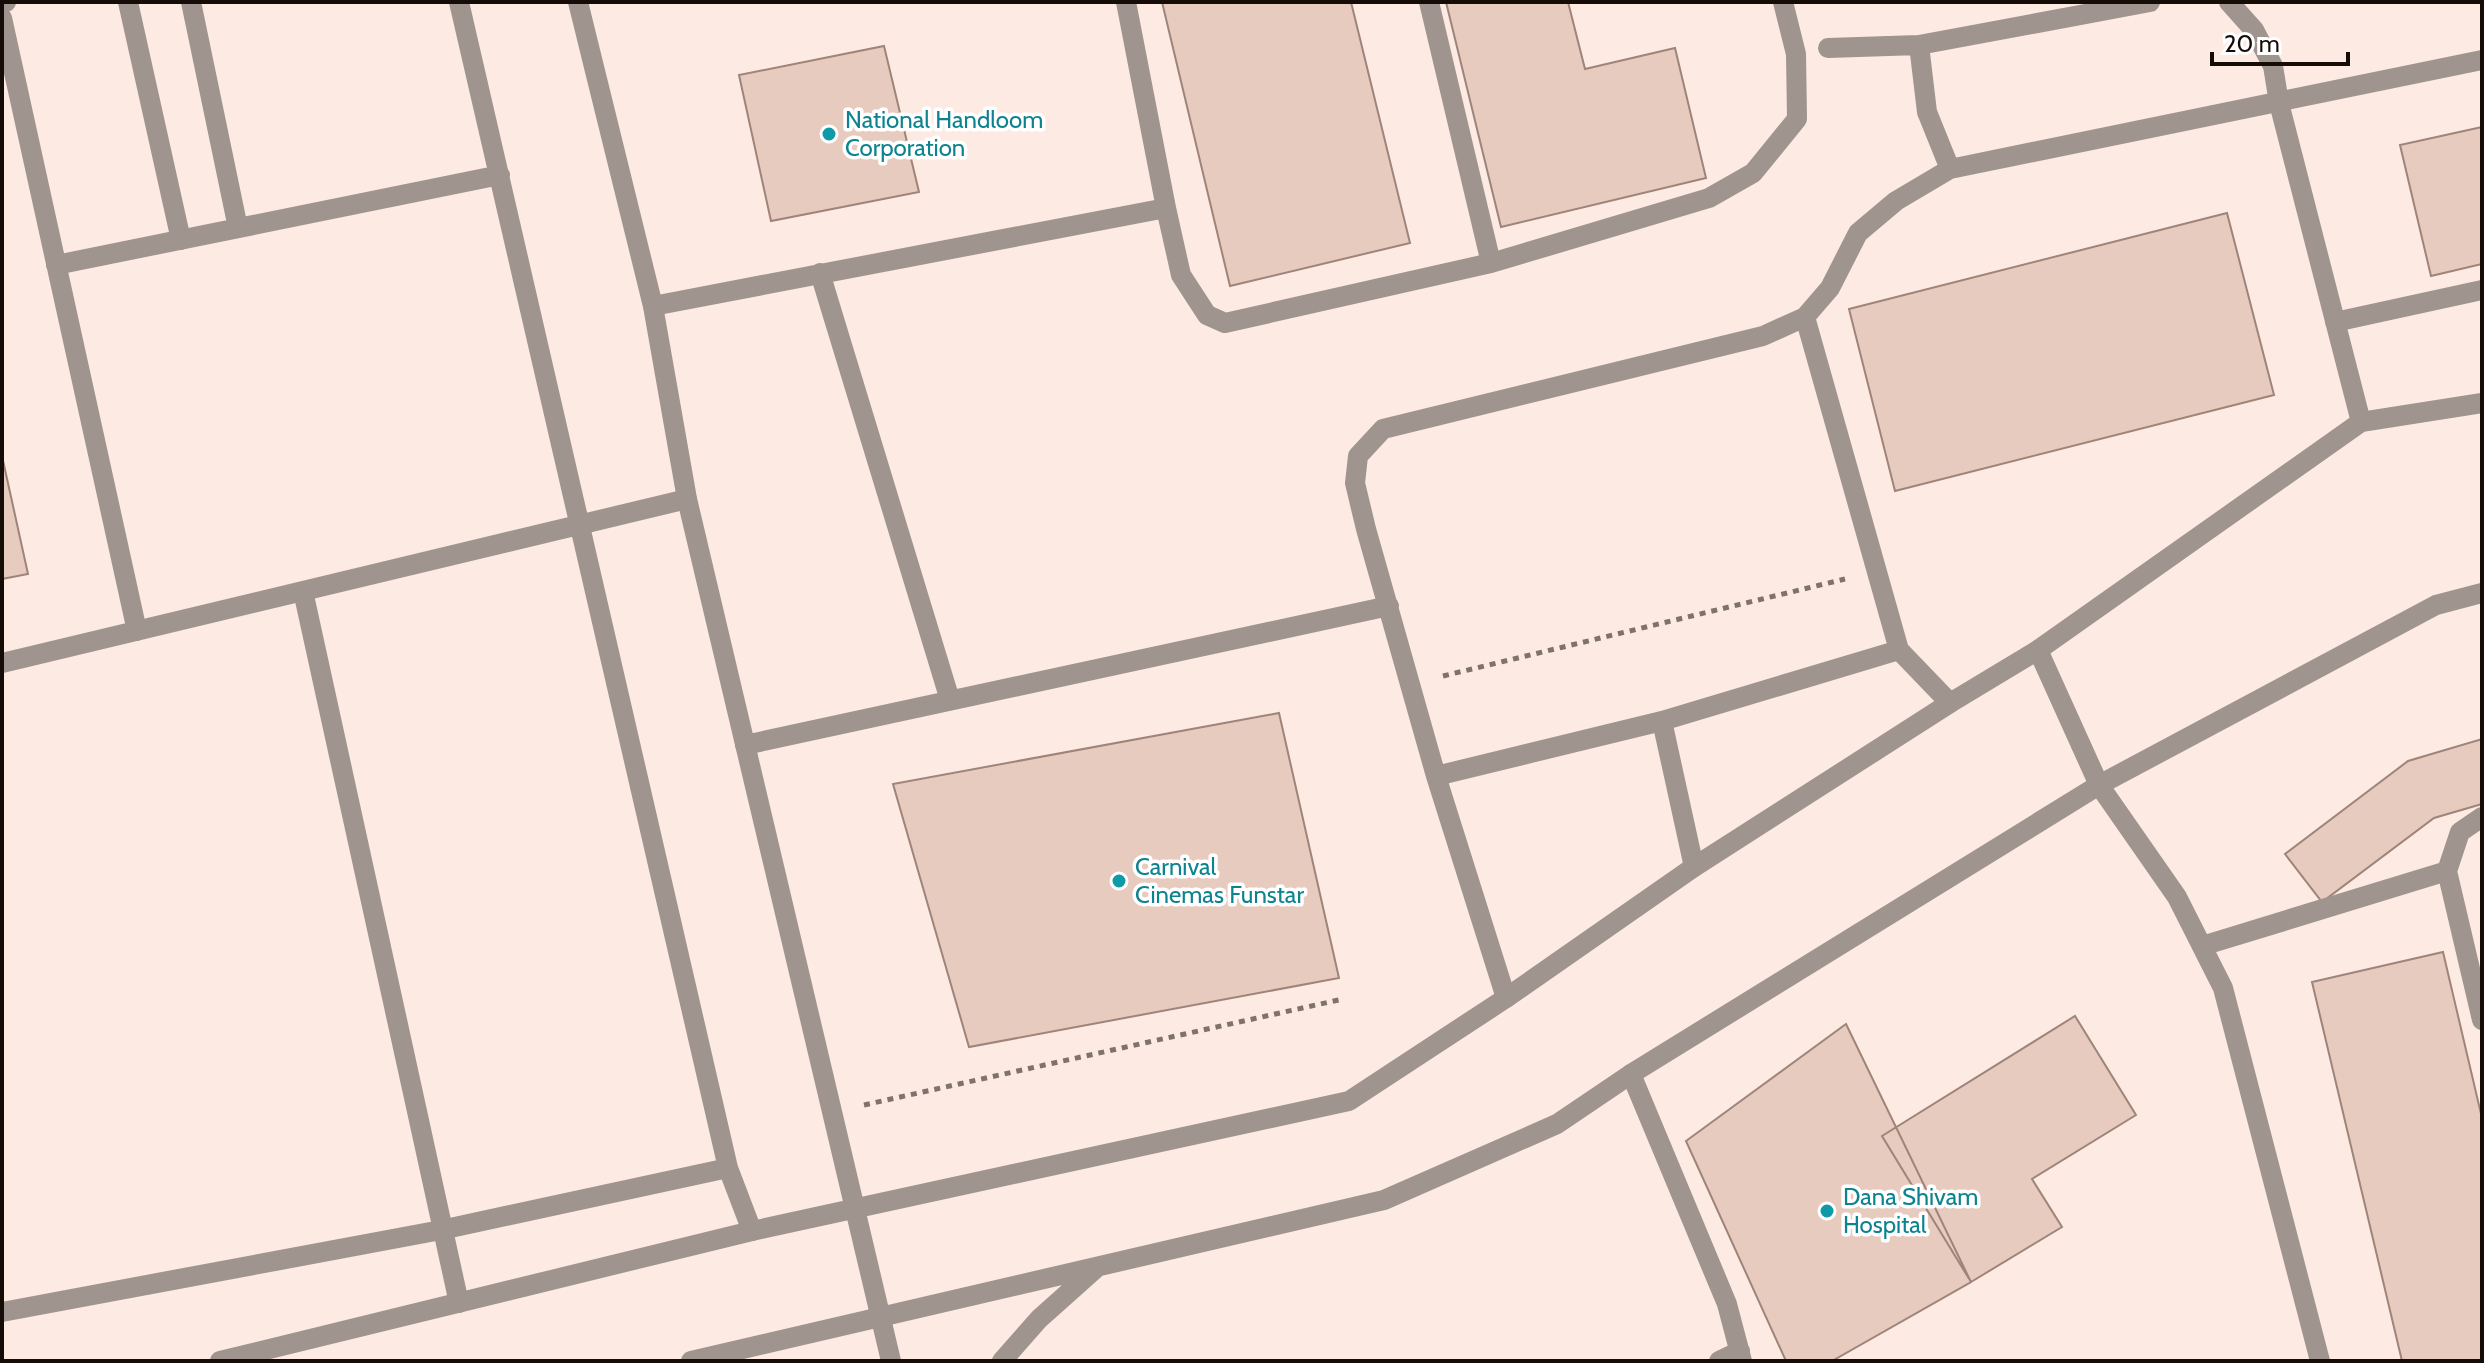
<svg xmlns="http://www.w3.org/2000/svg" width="2484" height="1363" font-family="Cabin,sans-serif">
	<rect width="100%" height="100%" fill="#fceae3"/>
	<!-- building -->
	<path fill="#e8cbbf" stroke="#9e8479" stroke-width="2" d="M1162,2h189l59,241 -180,43z
		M1446,2h122l17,67 90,-21 31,130 -205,49z
		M884,46l35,146 -148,29 -32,-146z
		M2482,127v137l-51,12 -31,-131z
		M2227,213l47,182 -379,96 -46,-182z
		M2,456l26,118 -26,5z
		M1279,713l60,265 -370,69 -76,-263z
		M2482,739v65l-48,14 -112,84 -37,-48 123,-93z
		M2443,952l39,166v243h-80l-90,-379z
		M2075,1016l61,99 -104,64 30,48 -91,55 -89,-146z
		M1846,1024l125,258 -139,79h-46l-100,-220z"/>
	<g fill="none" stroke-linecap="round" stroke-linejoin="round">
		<!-- path -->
		<path stroke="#7f726d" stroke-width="5" stroke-dasharray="6 6" stroke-linecap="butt" d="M1443,676l402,-97
			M864,1105l479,-106"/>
		<!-- service -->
		<path stroke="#9f948e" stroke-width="20" d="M1126,2l40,206 15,67 26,40 18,8 266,-60
			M1429,2l62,261 218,-65 44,-25 44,-54 -1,-65 -13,-52
			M2229,2l25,28 19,36 6,37 82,319
			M1919,45l8,67 23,57
			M1828,48l91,-3 231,-43
			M820,273l130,427
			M653,306l513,-98
			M1805,317l94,333
			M2335,322l147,-32
			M1662,721l32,146
			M745,745l644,-139
			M1436,776l-70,-247 -11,-46 3,-27 25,-27 380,-93 42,-19 25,-29 28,-55 38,-32 54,-32 532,-109
			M1506,998l-70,-222 226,-55 237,-71 51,53"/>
		<!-- minor -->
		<path stroke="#9f948e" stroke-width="20" d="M128,2l53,238
			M191,2l47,226
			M459,2l269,1166 24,63
			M2,3l4,-1
			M2,18l135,613
			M56,265l444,-90
			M303,591l156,712
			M2038,650l61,135 78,112 46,91 97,373
			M2,663l685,-164
			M2482,817l-22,15 -13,39 35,149
			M2202,946l245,-75
			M1631,1074l96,230 15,57
			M2,1312l439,-82 287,-62
			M1719,1361l21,-10"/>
		<!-- tertiary -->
		<path stroke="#9f948e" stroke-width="20" d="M578,2l75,304 34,193 204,862
			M220,1361l532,-130 597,-130 157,-103 188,-131 256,-164 88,-53 323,-228 121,-19
			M691,1361l693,-161 173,-76 74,-50 468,-289 337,-180 46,-12
			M1002,1361l37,-42 56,-50"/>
	</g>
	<!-- markers -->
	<g fill="#0f9aa8" stroke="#fff" stroke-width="3">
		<circle cx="829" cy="134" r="8"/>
		<circle cx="1119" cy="881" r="8"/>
		<circle cx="1827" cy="1211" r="8"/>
	</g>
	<g text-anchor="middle" stroke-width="7" stroke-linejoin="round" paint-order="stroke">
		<!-- culture labels -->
		<g font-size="24" fill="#0d838f" stroke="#fff" text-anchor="start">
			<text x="845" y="128">National Handloom<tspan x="845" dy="28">Corporation</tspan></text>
			<text x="1135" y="875">Carnival<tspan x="1135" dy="28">Cinemas Funstar</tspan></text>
			<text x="1843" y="1205">Dana Shivam<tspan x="1843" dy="28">Hospital</tspan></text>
		</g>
	</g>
	<!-- border -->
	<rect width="2484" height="1363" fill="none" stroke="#150c08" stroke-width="8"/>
	<!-- scale -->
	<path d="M2212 52v12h136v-12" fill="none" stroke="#150c08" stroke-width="4"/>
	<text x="2224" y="52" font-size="24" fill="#150c08" stroke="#ffffff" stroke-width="6" paint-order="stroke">20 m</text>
</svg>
